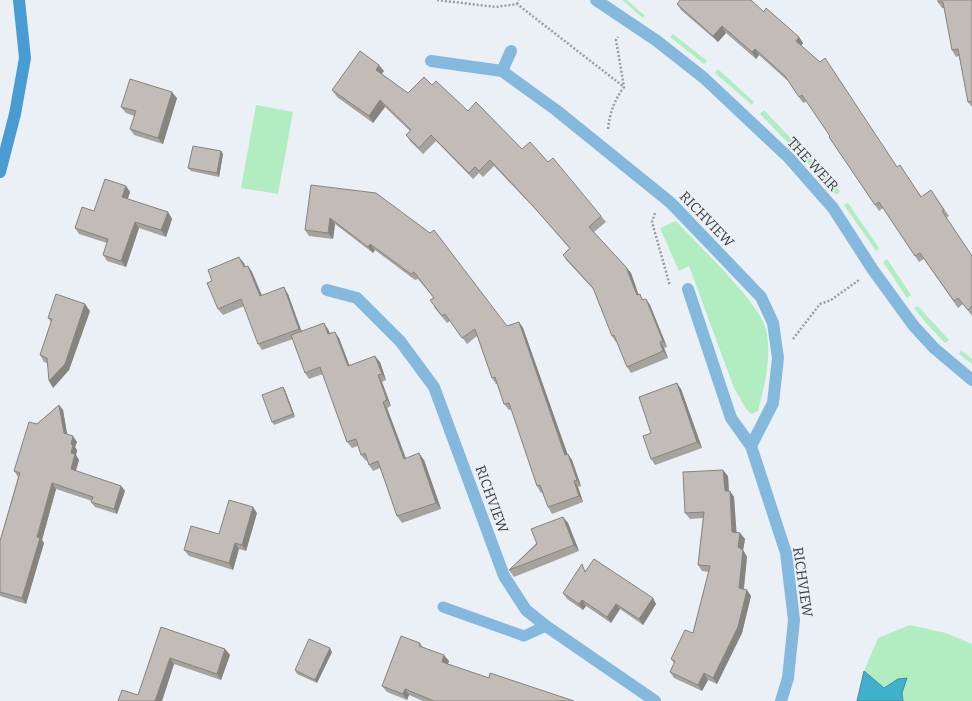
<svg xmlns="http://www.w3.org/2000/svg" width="972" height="701" font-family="Bitter,serif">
	<rect width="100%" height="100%" fill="#eaf0f5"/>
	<!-- green -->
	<path fill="#b2edc1" d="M622,0h5l18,16 -2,2z
		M673,34l34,27 -3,3 -34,-27z
		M718,69l36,33 -2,3 -37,-32z
		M256,105l37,7 -15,82 -37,-6z
		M764,110l33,35 -4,3 -33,-34z
		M809,156l31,35 -4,4 -31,-35z
		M848,203l31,45 -3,3 -32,-46z
		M676,221c21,23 83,81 90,108 6,26 -1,56 -8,82l-7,3 -5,-5 -12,-21 -45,-122 -10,5 -19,-43z
		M887,259l24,36 -4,3 -24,-36z
		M918,306l31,34 -4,3 -19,-20 -12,-15z
		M961,350l11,9v5l-13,-10z
		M910,625l36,8 26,11v57h-115l7,-30 14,-33z"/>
	<!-- water -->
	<path fill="#40b0cd" stroke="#3e8ea2" d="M864,671l20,17 14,-9 9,-1 -5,15 1,8h-46z"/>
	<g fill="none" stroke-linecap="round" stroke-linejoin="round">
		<!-- path -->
		<path stroke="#999ea1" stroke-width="2.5" stroke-dasharray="2 2" stroke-linecap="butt" d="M437,0l59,7 21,-3 107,83
			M517,4l2,-4
			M608,129c2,-17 6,-28 16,-42l-8,-47 2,-3
			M655,213l-3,9 18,64
			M793,339l27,-35 11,-4 28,-20"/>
		<!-- lane -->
		<path stroke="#85b8dd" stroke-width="11" d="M443,607l81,29 22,-10"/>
		<!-- street -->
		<path stroke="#85b8dd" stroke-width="12" d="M596,0l61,41 47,37 85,80 44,50 40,62 40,55 21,23 38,32
			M431,61l71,10 54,39 115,93 90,94 12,26 5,35 -5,45 -22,43 35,107 8,67 -6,58 -7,23
			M502,71l9,-20
			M688,289l43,129 20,28
			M327,290l30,8 43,43 34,46 70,189 22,34 20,16 109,75"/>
		<!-- secondary -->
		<path stroke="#489cd2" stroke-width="12" d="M0,172l15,-58 10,-56 -6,-58"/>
	</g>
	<!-- wall -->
	<path fill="#a6a29d" d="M972,0v107l-4,-5 -9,-46 -3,1 -4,-7 -8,-42h-2l-4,-6z
		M677,4l87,8 35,25 4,6 -2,3 96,121 25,30 9,-7 18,26 -3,2 26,38v60l-9,-12 -5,4 -34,-49 -5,3 -36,-54 -4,3 -50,-74 1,-1 -23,-35 -4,2 -14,-21 -30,-27 -3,4 -30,-26 -8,9 -37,-32z
		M384,71l-2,3 26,19 24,-8 90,64 26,13 53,54 5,6 -12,10 37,41 7,21 6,6 2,-1 4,6 17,42 -3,1 4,10 -37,15 -4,-6 -10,-25h-1l-4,-6 -18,-46 -27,-29 -4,-6 7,-6 -33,-38 -43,-45 -11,11 -4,-4 -6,6 -37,-38 -13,13 -13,-13 -4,-6 4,-4 -25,-24 -12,16 -36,-26 -5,-7z
		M177,98l-14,46 -29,-9 -4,-6 4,-13 -8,-3 -5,-6z
		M221,151l2,3 -4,23 -28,-6 -3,-3z
		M311,185l196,141 12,-4 4,6 44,126 5,6 9,26 -3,1 5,15 -31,12 -4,-7 -6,-15 -1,1 -4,-7 -25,-77 -3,1 -5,-6 -7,-20h-1l-4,-6 -15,-42 -10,8 -17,-23 -3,2 -13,-16v-9l-16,-19 -3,1 -40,-30 -2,3 -38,-29 -2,15 -24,-3 -4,-6z
		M126,186l4,6 -2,7 40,13 4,7 -6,18 -27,-9 -13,39 -19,-6 -4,-6 4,-12 -28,-9 -4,-6z
		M244,263l1,4 3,-1 4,6 10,23 26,-1 13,37 27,-2 2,4 9,5 10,27 31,-3 6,18 -4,2 9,24 -4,2 19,50 18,2 17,49 -39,14 -5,-7 -17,-48 -7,3 -4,-6 -2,-5 -1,1 -5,-6 -3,-9 -6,2 -5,-6 -24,-68 -14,5 -4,-6 -12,-34 -31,11 -4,-6 -14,-38 -21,9 -5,-6 -6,-28z
		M90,311l-21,59 -16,18 -6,-25 -3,-1 -4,-7 11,-33 -3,-4z
		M681,389l21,59 -47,17 -4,-6v-26z
		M285,390l10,27 -21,8 -2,-3z
		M59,405l4,5 4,24 10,8 -2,5 2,3 -1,5 3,5 -3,11 45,15 4,5 -8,23 -22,-7 -4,-5 1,-1 -36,-12 -14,51 2,3 -18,61 -26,-8v-55l18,-64 -4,-6 23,-47z
		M728,476l1,15h1l4,6 2,35 4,1 5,6 -2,11 4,7 -3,32 3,1 4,6 -9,37 -25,51 -9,-4 -6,11 -28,-13 -4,-6 4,-9 -3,-4 22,-26 16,-61 -7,-1 -4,-6 5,-47 -13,1 -5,-6z
		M257,513l-11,38 -7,-2 -6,21 -44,-14 -5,-6 35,-16z
		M563,517l5,6 11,28 -65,26 -5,-7z
		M586,570l67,28 3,6 -13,21 -23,-16 -9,14 -25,-17 -3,4 -16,-11 -4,-6z
		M161,627l64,22 5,6 -9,25 -47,-16 -12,37h-44l20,-6z
		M420,643l3,4 26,14 -1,3 41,14 85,23h-151l-14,-6 -2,5 -20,-8 -5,-6z
		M332,652l-15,31 -20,-9 -2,-4z"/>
	<!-- shaded-wall -->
	<path fill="#878480" d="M722,26l4,7 -8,9 -5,-6z
		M799,37l4,6 -3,4 -4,-6z
		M755,49l4,6 -3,4 -4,-7z
		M379,65l5,6 -4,5 -4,-6z
		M172,92l5,6 -14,46 -5,-6z
		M380,100l5,7 -12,16 -4,-7z
		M221,151l2,3 -4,23 -2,-4z
		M126,186l4,6 -4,11 -4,-6z
		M168,212l4,7 -6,18 -5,-7z
		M330,218l5,6 -2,15 -5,-6z
		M135,222l4,6 -13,39 -5,-6z
		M370,244l5,6 -2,3 -5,-6z
		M239,257l5,6 4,11 -4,-7z
		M248,266l4,6 12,30 -4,-6z
		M626,267l5,6 10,28 -4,-6z
		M284,287l4,7 15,41 -4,-6z
		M646,299l4,6 17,42 -4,-6z
		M85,304l5,7 -21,59 -16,18 -4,-7z
		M519,322l4,6 47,133 -5,-6z
		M324,323l4,6 4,11 -4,-6z
		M335,332l4,6 13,34 -4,-6z
		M660,342l4,6 4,10 -5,-7z
		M375,356l5,6 6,18 -4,-6z
		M378,375l4,7 9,24 -4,-6z
		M677,383l4,6 21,59 -5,-6z
		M283,387l2,3 10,27 -2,-3z
		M383,402l4,6 21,57 -4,-6z
		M59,405l4,5 5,29 -4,-6z
		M73,436l4,6 -2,5 2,3 -1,5 3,5 -5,15 -3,-6v-25z
		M419,453l5,7 17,49 -5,-6z
		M568,454l4,6 9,26 -4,-6z
		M723,470l5,6 1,21 -4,-6z
		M574,481l4,6 5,15 -4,-6z
		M52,483l4,6 -14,51 2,3 -18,61 -4,-6 15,-61z
		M121,486l4,5 -8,23 -3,-5z
		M730,491l4,6 3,41 -5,-6z
		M253,507l4,6 -11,38 -4,-6z
		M563,517l5,6 11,28 -5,-6z
		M740,533l5,6 -2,11 4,7 -4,37 -4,-6 -1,-41z
		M235,543l4,6 -6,21 -4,-7z
		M747,590l4,6 -9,37 -25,51 -4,-6z
		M653,598l3,6 -13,21 -4,-6z
		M582,600l4,6 -3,4 -4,-6z
		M616,604l4,5 -9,14 -4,-6z
		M330,648l2,4 -15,31 -2,-3z
		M225,649l5,6 -9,25 -4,-6z
		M444,655l5,6 -3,7 -4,-6z
		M170,658l4,6 -12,37h-7z
		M704,673l4,7 -6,11 -4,-6z
		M405,689l4,6 -2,5 -4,-6z"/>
	<!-- building -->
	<path fill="#c1bcb7" stroke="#878480" d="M680,0h71l13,12 2,-4 33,29 -3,4 24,21 5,-4 72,109 3,-2 21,32 10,-7 13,20 -2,1 30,45v50l-4,4 -10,-12 -4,3 -34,-48 -5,3 -36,-54 -4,3 -46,-68 1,-1 -28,-41 -3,2 -14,-21 -30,-27 -3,3 -30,-26 -9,10 -36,-32z
		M938,0h34v101l-4,1 -10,-53 -6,1 -9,-48h-5z
		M360,51l19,14 -3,5 32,23 16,-16 8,8 4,-4 32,30 8,-9 46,47 8,-7 18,20 5,-4 48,58 -12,11 37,40 11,28 3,-1 2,6 4,-1 17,42 -3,1 3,9 -36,16 -13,-32 -2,1 -19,-48 -30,-33 7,-7 -38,-43 -42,-45 -11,11 -4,-4 -6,6 -38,-38 -12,13 -13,-13 5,-5 -31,-30 -11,16 -37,-26z
		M130,79l42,13 -14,46 -28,-9 6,-18 -15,-4z
		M193,146l28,5 -4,22 -29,-5z
		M105,179l21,7 -4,11 46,15 -7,18 -26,-8 -14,39 -18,-6 5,-16 -33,-11 7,-21 12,4z
		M311,185l65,8 54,40 4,-3 73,96 12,-4 46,133 3,-1 9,26 -3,1 5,15 -31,11 -8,-22 -3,1 -28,-83 -5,1 -9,-27 -3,1 -17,-49 -13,9 -17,-24 -3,2 -12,-16 4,-2 -20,-26 -3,2 -41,-30 -2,3 -38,-29 -2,15 -23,-3z
		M239,257l5,10 4,-1 12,30 24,-9 15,42 -41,15 -17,-45 -23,10 -11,-26 5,-2 -4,-11z
		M56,294l29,10 -20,60 -16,17 -2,-23 -7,-3 12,-36 -4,-1z
		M324,323l4,11 7,-2 13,34 27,-10 7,18 -4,1 9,25 -4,2 21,57 15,-6 17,50 -39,13 -19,-55 -9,4 -4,-12 -4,2 -5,-16 -9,3 -27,-75 -15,6 -14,-38z
		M677,383l20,59 -46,17 -8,-23 8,-3 -12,-36z
		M283,387l10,27 -21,8 -10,-27z
		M59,405l5,28 9,3 -2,8 2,1 -2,8 4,1 -4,15 50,17 -7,23 -23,-7 2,-5 -41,-14 -15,54 3,1 -18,60 -22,-6v-51l20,-68 -6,-2 15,-49 8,2z
		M723,470l2,21h5l2,41 8,1 -2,14 5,3 -4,38 8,2 -9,37 -25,51 -9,-5 -6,12 -28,-13 5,-11 -4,-2 14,-29 8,3 17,-67 -12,-1 6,-53 -19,1 -2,-41z
		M229,500l24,7 -11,38 -7,-2 -6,20 -45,-13 7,-24 28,8z
		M563,517l11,28 -65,25 28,-26 -6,-15z
		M594,559l59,39 -14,21 -23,-15 -9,13 -25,-17 -3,4 -16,-11 19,-29 3,8z
		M161,627l64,22 -8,25 -47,-16 -15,43h-37l4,-11 16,5z
		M401,636l19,7 -1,3 25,9 -2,7 47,16 1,-5 84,28h-140l-29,-12 -2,5 -21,-8z
		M309,639l21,9 -15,32 -20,-10z"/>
	<g text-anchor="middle" stroke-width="3" stroke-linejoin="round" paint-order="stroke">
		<!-- street labels -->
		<g font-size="14" fill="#3b3d3f" stroke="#eaf0f5">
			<text transform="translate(813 164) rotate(47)" y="5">THE WEIR</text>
			<text transform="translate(707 219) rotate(46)" y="5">RICHVIEW</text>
			<text transform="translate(492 499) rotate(70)" y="5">RICHVIEW</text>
			<text transform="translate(803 582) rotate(82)" y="5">RICHVIEW</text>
		</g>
	</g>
</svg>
